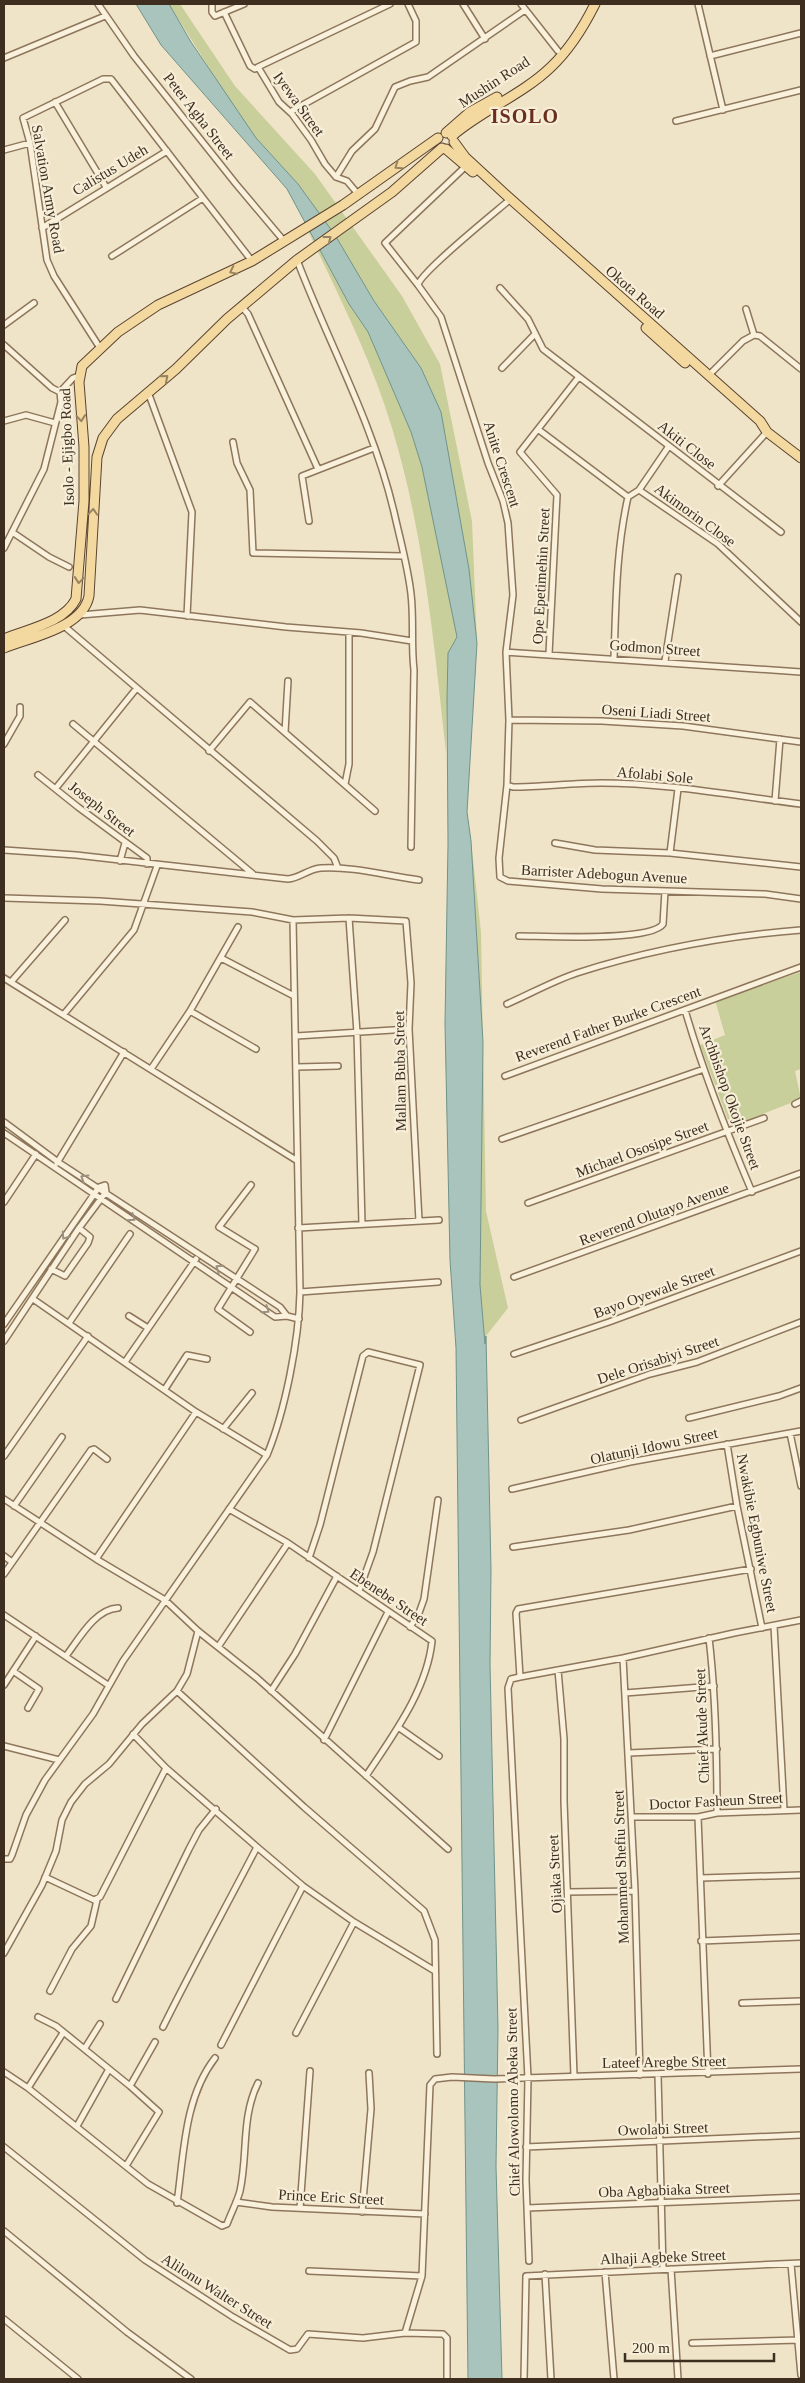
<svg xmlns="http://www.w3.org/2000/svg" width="805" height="2383" font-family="'Times New Roman',serif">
	<rect width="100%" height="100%" fill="#f0e4c8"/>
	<!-- green -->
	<path fill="#c9cf9b" d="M169,4h11l55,82 80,88 87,122 38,68 32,157 5,122 -8,-74 -28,-157 -20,-44 -47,-67 -39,-66 -37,-51 -42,-46 -28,-40z
		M304,222l45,82 19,28 43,100 11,35 35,170 -9,16 -2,100c-12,-109 -22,-220 -54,-325 -21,-71 -57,-139 -88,-206z
		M471,841l10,91 5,279 22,97 -22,28 -1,13 -5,-64 3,-243z
		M801,972v97l-6,2 6,28 -61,24 -10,2 -30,-80 25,-10 -10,-35z"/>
	<!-- water -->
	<path fill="#a9c4bc" stroke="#6f938a" d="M136,4h33l22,38 65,96 42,46 37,51 39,66 47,67 20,44 28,157 8,74 -10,169 4,29 12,201 -3,243 5,59 1,-8 5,234 -1,94 8,365 -2,137 6,213h-34l-12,-1031 -6,-88 -5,-236 3,-180 -1,-146 1,-45 9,-16 -35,-170 -11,-35 -43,-100 -19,-28 -62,-115 -126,-144z"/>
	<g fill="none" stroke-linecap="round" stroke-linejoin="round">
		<!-- street casing -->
		<g stroke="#8d765c" stroke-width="8">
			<path id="street" d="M98,4l36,52 102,128 48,57
				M212,4v8l3,4 29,-12
				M463,4l22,35
				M521,4l37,47
				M698,4l25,106
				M224,12l26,54 5,3 3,-2
				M710,56l91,-23
				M4,58l101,-42
				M55,102l51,85
				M290,112l126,-70v-21l-8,-17
				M676,121l125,-31
				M4,150l26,-7
				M336,177l16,-26 23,-22 20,-42 15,-6 18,-4 97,-67
				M358,194l-11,-13 -11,-4 -11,-13 -14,-24 -19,-26 -13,-12 -21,-35 132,-63
				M507,202c-14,12 -87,71 -89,83l23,32 47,146 15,38 5,22 5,72 -7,57 3,68 -2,65 -8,73 1,19 8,4 94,8 163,5 36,5
				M42,228l125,-77
				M112,256l91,-58 49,63
				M297,260c32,84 76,163 97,252 6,27 14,55 17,82 3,25 0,51 3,76l-3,177
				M418,285l-33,-42 81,-77
				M500,288l28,31 15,30 238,183
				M242,307l6,7 70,155
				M746,309l8,26
				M4,325l30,-22
				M4,345l48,43 8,4 13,-14 6,-2
				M100,348l-46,-72 -7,-16 -17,-117 -7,-25 80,-39h8l92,119
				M502,368l33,-34
				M708,376l35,-35 11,-6 6,1 41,33
				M148,392l44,120 -5,104
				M4,421l22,-6 29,8
				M539,430l89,67
				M233,442l4,21 13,27 3,63 150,3
				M718,486l49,-54
				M639,490l79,54 83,78
				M309,521l-7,-45 72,-28
				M12,532l37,25 20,10
				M4,548l40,-79 17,-67 -1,-10
				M80,615l60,-5 146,17 75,6 51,8
				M64,626l253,215 17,17 4,10
				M506,652l295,20
				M549,654l8,-159 -37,-43 58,-74
				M614,658c2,-54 2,-108 14,-161l11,-7 30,-44
				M665,661l13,-84
				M509,720l93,1 81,5 118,16
				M73,724l180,150
				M285,732l3,-51
				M4,744l16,-28v-9
				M209,751l41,-49 125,109
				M38,775l40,32 69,51v6
				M345,784l4,-20v-131
				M507,785l6,2c29,0 59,-4 88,-4 66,0 134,13 200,21
				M56,788l80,-99
				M775,801l5,-62
				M555,843l40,7 75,3 8,-64
				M4,850l72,5 212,24c12,-1 20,-10 33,-11 32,-2 66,8 98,12
				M670,853l131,14
				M120,861l5,-18
				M4,898l96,3 152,11 41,8 56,-2 57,3 5,62 -2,46 10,192
				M349,918l8,115 5,191
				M519,936c24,0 132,6 144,-12l2,-33
				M221,958l73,38
				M4,978l292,182
				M11,982l54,-62
				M507,1004c23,-10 46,-23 70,-31 72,-23 149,-37 224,-43
				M685,1010c18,62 42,123 67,182
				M190,1011l66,38
				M64,1014l70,-84 23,-64
				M296,1036l113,-7
				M297,1067l41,-1
				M151,1069l39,-58 48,-84
				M505,1076l296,-109
				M795,1104l6,-3
				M4,1122l54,40 222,145 7,9
				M4,1133l271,184 12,-1 12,3
				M502,1139l202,-70
				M57,1163l67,-111
				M4,1202l32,-48
				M528,1203l236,-85
				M298,1228l141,-8
				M51,1269l14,7 23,-33 2,-6 -11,-9
				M514,1277l287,-104
				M300,1292l138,-10
				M33,1299l163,113 71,43
				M129,1316l19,12
				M69,1323l61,-89
				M4,1324l95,-137 6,-2 1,7 -27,36 -75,113
				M250,1332l-32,-23 37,-60 -36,-22 32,-42
				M514,1354l95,-32 192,-71
				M125,1362l71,-103
				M165,1389l22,-34 20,4
				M689,1418l90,-22 22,-8
				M521,1420l129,-46 47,-12 104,-40
				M223,1429l29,-36
				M790,1433l11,53
				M727,1444l10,62 25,122
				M4,1456l84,-120
				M512,1489l118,-27 171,-31
				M4,1499l92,60 69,41 33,31 59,47 191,171
				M14,1506l48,-69
				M229,1509l59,34 144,98c-5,49 -39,94 -66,135
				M513,1547l116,-17 108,-24
				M4,1556l8,6
				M309,1558l11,-33 43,-169 5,-4 52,13 -47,187 -14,39
				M96,1559l100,-147
				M751,1569l-233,40 -2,4 4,64 103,-19 111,-25 67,-13
				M4,1574l87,-124 3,-1 13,10
				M4,1615l104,70
				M774,1626l10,184
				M410,1627l9,-14 5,-14 14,-99
				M709,1638c7,59 8,116 8,175
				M218,1647l70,-104
				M66,1656c13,-17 29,-47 52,-48
				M623,1658l12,233 5,184
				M558,1670l6,69v62l10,275
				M13,1671l26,18 -11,19
				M520,1677l-9,2 -3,9 20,390 -2,102 3,81
				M4,1685l32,-49
				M177,1691l127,116 120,104 11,29 2,114
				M271,1691l24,-37 42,-78
				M625,1693l89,-7
				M398,1727l41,29
				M133,1734l33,34 91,79 46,39 51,36 -58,111
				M324,1740l64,-128
				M4,1746l55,14
				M629,1753l88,-4
				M631,1817h67l19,-4 84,-3
				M698,1817l10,257
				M4,1859h6l2,-4 14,-40 19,-35 48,-66 30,-53 144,-206c18,-44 32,-114 33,-163l-7,-372
				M45,1877l49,23 6,-3 66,-129
				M701,1878l100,-3
				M568,1892l67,-1
				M354,1922l81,49
				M701,1941l100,-4
				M4,1953l38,-68 14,-34 6,-31 9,-18 14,-18 24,-20 33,-40 35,-33 10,-17 11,-43
				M50,1991l22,-42 19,-23 6,-26
				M116,1999l73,-150 10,-19 17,-21
				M742,2003l59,-2
				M38,2017l18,9 53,43
				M163,2027c30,-61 63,-120 94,-180
				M221,2045l82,-159
				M85,2048l15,-24
				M4,2072l24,16 120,96 74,42 5,-2c4,-11 10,-22 13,-33 8,-36 1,-74 18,-108
				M658,2075l5,194
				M28,2088l35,-55
				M77,2126l32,-57 21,17 25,-44
				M4,2147l141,113 88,57 57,33 7,-1 11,-15 55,4 42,-5 38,1 4,4v41
				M526,2147l275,-12
				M126,2166l33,-54 -29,-26
				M236,2202l36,5 153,7
				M177,2203c7,-49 7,-105 38,-145
				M300,2208l10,-137
				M527,2208l274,-11
				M362,2212l9,-103 -2,-36
				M4,2231l123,101 64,47
				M791,2264l10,111
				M671,2269l7,110
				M309,2271l113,5
				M605,2272l9,107
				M545,2274l6,105
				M4,2319l74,60
				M405,2333l17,-57 8,-191 5,-6 17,-2 42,2 307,-10
				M692,2343l107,-3
				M524,2379l2,-103 275,-13"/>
		</g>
		<!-- primary casing -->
		<g stroke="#5b4430" stroke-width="11">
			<path id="primary" d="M446,133l24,-21 27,-15
				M452,136c30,-26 70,-41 99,-69 18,-17 33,-41 44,-63
				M454,142l11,15 40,37 255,227 7,11 34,26
				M446,149l27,23
				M646,328l39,35
				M4,639c23,-10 60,-16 72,-40l8,-98v-54l-5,-65 3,-16 36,-34 40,-27 94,-44 91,-56 95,-67
				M4,648c27,-11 79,-20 85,-52l8,-139 6,-19 14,-19 59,-50 51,-50 70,-59 95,-68 50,-44"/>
		</g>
		<!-- street -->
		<use href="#street" stroke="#faf1dc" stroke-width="5"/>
		<!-- primary -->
		<use href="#primary" stroke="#f3d9a0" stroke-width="9"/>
	</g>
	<!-- one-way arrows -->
	<defs><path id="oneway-chevron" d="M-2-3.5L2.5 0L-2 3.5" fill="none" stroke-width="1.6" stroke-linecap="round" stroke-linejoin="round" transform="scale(1.25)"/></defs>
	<g stroke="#988460">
		<use href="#oneway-chevron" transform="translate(398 166) rotate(145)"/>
		<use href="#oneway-chevron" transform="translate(328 239) rotate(-37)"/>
		<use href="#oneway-chevron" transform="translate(233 271) rotate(154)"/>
		<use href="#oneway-chevron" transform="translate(165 378) rotate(-40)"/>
		<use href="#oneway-chevron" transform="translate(81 418) rotate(85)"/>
		<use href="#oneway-chevron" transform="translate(93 512) rotate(-86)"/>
		<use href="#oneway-chevron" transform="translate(79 580) rotate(95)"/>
	</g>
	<g stroke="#9c907e">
		<use href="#oneway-chevron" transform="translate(84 1178) rotate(-148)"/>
		<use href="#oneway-chevron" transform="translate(132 1218) rotate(34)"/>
		<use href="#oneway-chevron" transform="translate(65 1236) rotate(124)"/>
		<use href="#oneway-chevron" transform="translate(219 1268) rotate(-146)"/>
		<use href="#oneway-chevron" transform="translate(266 1310) rotate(34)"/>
	</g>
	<g text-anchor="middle" stroke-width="4.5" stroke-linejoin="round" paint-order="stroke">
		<!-- street labels -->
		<g font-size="15" fill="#3d2e20" stroke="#f7eed8">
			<text transform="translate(494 82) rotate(-33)" y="5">Mushin Road</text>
			<text transform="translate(299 104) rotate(54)" y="5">Iyewa Street</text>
			<text transform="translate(199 116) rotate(52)" y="5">Peter Agha Street</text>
			<text transform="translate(110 170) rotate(-31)" y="5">Calistus Udeh</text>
			<text transform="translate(48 189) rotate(80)" y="5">Salvation Army Road</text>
			<text transform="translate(635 292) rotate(41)" y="5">Okota Road</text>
			<text transform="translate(687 445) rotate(38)" y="5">Akiti Close</text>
			<text transform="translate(67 447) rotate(-92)" y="5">Isolo - Ejigbo Road</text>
			<text transform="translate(502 464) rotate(72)" y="5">Anite Crescent</text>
			<text transform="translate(695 515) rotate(36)" y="5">Akimorin Close</text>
			<text transform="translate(541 576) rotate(-87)" y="5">Ope Epetimehin Street</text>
			<text transform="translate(655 648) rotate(4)" y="5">Godmon Street</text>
			<text transform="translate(656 713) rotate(4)" y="5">Oseni Liadi Street</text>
			<text transform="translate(655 775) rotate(5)" y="5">Afolabi Sole</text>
			<text transform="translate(102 809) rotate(38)" y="5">Joseph Street</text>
			<text transform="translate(604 874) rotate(3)" y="5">Barrister Adebogun Avenue</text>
			<text transform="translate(608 1024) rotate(-20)" y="5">Reverend Father Burke Crescent</text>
			<text transform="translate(400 1071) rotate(-91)" y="5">Mallam Buba Street</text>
			<text transform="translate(730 1097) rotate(70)" y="5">Archbishop Okojie Street</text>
			<text transform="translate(642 1149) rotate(-20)" y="5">Michael Ososipe Street</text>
			<text transform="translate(654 1214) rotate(-20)" y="5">Reverend Olutayo Avenue</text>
			<text transform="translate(654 1292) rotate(-20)" y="5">Bayo Oyewale Street</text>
			<text transform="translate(658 1360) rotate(-18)" y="5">Dele Orisabiyi Street</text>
			<text transform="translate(654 1446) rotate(-12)" y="5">Olatunji Idowu Street</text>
			<text transform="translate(757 1533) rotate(79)" y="5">Nwakibie Egbuniwe Street</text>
			<text transform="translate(389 1597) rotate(34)" y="5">Ebenebe Street</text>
			<text transform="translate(702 1726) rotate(-92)" y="5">Chief Akude Street</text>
			<text transform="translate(716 1801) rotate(-3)" y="5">Doctor Fasheun Street</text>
			<text transform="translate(621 1867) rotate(-92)" y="5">Mohammed Shefiu Street</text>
			<text transform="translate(555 1874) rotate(-93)" y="5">Ojiaka Street</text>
			<text transform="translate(664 2062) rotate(-1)" y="5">Lateef Aregbe Street</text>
			<text transform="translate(513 2102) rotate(-91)" y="5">Chief Alowolomo Abeka Street</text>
			<text transform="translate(663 2129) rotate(-2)" y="5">Owolabi Street</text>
			<text transform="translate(664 2190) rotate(-2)" y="5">Oba Agbabiaka Street</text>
			<text transform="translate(331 2197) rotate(3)" y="5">Prince Eric Street</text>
			<text transform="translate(663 2257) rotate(-2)" y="5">Alhaji Agbeke Street</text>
			<text transform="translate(217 2291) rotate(32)" y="5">Alilonu Walter Street</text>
		</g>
		<!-- district labels -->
		<g font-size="20" font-weight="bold" letter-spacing="1" fill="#6b2e1e" stroke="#f7eed8">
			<text x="525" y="123">ISOLO</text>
		</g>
	</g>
	<!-- border -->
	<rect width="805" height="2383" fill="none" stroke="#3d2e20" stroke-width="10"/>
	<!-- scale -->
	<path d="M625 2353v8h149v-8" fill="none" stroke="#3d2e20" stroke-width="2.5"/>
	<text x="632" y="2353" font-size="15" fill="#3d2e20" stroke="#f7eed8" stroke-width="4" paint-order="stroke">200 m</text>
</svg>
